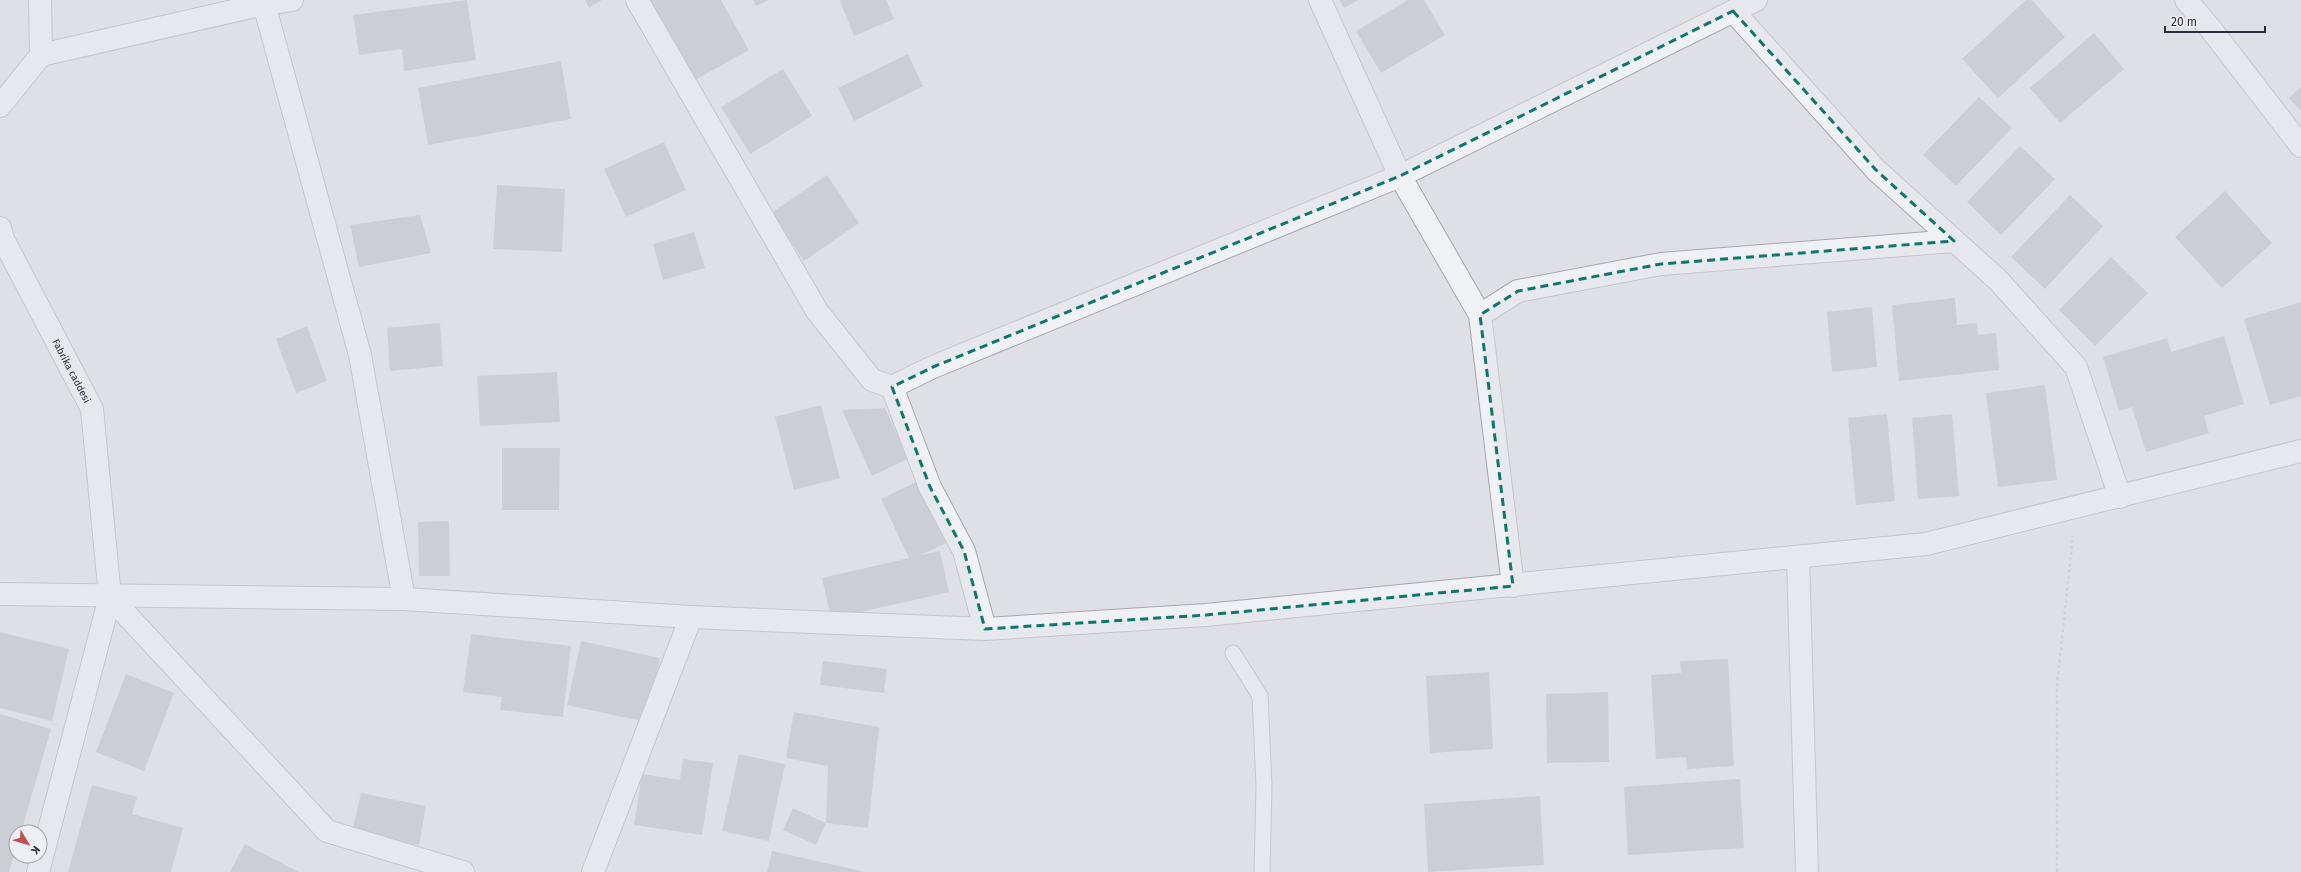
<svg xmlns="http://www.w3.org/2000/svg" width="2301" height="872" font-family="'Fira Sans',sans-serif">
	<rect width="100%" height="100%" fill="#dee0e6"/>
	<!-- building -->
	<path fill="#b6b9c2" d="M467,0l9,60 -72,11 -2,-22 -43,6 -6,-40z
		M585,0h17l-13,8z
		M650,0h71l28,50 -54,30z
		M753,0h16l-13,6z
		M842,0h44l8,19 -40,17 -14,-35z
		M1340,0h18l-14,8z
		M1408,0h16l21,35 -64,38 -25,-42z
		M2026,0h6l33,37 -67,61 -36,-39z
		M2094,33l30,36 -64,54 -30,-35z
		M908,54l15,32 -69,35 -16,-33z
		M561,61l10,58 -143,26 -10,-57z
		M783,69l29,47 -62,38 -29,-47z
		M2301,87v24l-12,-13z
		M1979,97l33,31 -56,58 -33,-31z
		M664,142l22,48 -60,27 -22,-48z
		M2020,146l35,33 -54,56 -34,-33z
		M827,175l32,48 -55,38 -33,-48z
		M497,185l68,4 -3,63 -69,-3z
		M2225,191l47,52 -50,45 -47,-51z
		M2070,195l33,31 -58,63 -34,-32z
		M420,215l11,38 -72,14 -9,-42z
		M694,232l11,36 -42,12 -10,-36z
		M2111,257l37,36 -53,53 -36,-36z
		M1955,298l2,27 20,-2 1,12 18,-2 3,37 -100,11 -7,-76z
		M2301,302v94l-31,9 -26,-86z
		M1872,307l5,60 -45,5 -5,-60z
		M440,323l3,43 -53,5 -3,-43z
		M307,326l20,55 -31,12 -20,-54z
		M2224,336l20,68 -40,12 5,17 -63,19 -14,-45 -13,4 -16,-54 64,-19 4,14z
		M557,372l3,50 -80,4 -3,-50z
		M2045,385l12,95 -59,7 -12,-94z
		M821,405l19,73 -46,12 -19,-73z
		M885,408l23,51 -36,17 -30,-66z
		M1887,414l8,87 -39,4 -8,-87z
		M1952,414l7,82 -41,3 -6,-81z
		M502,448h58l-1,62h-57z
		M920,480l29,62 -29,13 20,-4 9,41 -118,27 -9,-41 87,-20 -28,-59z
		M449,521l1,55h-31l-1,-54z
		M0,632l69,17 -17,72 -52,-13z
		M471,634l100,12 -8,71 -63,-7 2,-13 -39,-5z
		M581,641l79,17 -14,64 -79,-17z
		M1728,659l6,107 -47,3 -1,-12 -30,2 -5,-84 30,-2 -1,-12z
		M823,661l64,8 -3,24 -64,-8z
		M1489,672l4,77 -63,4 -4,-77z
		M126,674l48,19 -30,78 -48,-19z
		M1608,692l1,70 -62,1 -1,-69z
		M794,712l85,15 -11,101 -42,-5 2,-57 -42,-8z
		M0,714l51,15 -30,103h-5v17l-7,23h-9z
		M739,754l46,10 -16,77 -47,-10z
		M683,759l30,4 -11,72 -68,-10 8,-51 38,6z
		M1740,779l4,69 -116,7 -4,-68z
		M92,785l45,12 -5,17 51,14 -12,44h-103z
		M361,793l65,13 -7,39 -67,-13z
		M1540,796l4,69 -116,7 -4,-68z
		M793,808l33,15 -10,22 -33,-15z
		M245,844l54,28h-69z
		M772,851l89,20v1h-94z"/>
	<g fill="none" stroke-linecap="round" stroke-linejoin="round">
		<!-- service casing -->
		<g stroke="#a4a7af" stroke-width="17">
			<path id="service" d="M1233,653l27,43 4,90 -2,86"/>
		</g>
		<!-- minor casing -->
		<g stroke="#a4a7af" stroke-width="24">
			<g id="minor">
				<path d="M637,0l180,311 55,69 20,7 38,100 34,64 21,78"/>
				<path d="M1320,0l80,176 80,139 33,271"/>
				<path d="M2186,0l24,28 91,118"/>
				<path d="M264,4l96,351 44,244"/>
				<path d="M1733,11l143,159 122,110 78,87 44,130"/>
				<path d="M41,55l223,-51 28,-4"/>
				<path d="M0,106l41,-51 -1,-55"/>
				<path id="s1" d="M0,228l3,11 89,170 18,188 -72,275"/>
				<path d="M1480,315l38,-24 143,-27 293,-23"/>
				<path d="M892,387l41,-20 467,-191 356,-176"/>
				<path d="M1798,557l9,315"/>
				<path d="M110,597l217,234 136,41"/>
				<path d="M593,872l98,-255"/>
			</g>
		</g>
		<!-- tertiary casing -->
		<g stroke="#a4a7af" stroke-width="24">
			<path id="tertiary" d="M0,594l404,5 287,18 294,12 221,-14 720,-71 375,-93"/>
		</g>
		<!-- path -->
		<path stroke="#bcbec5" stroke-width="2.5" stroke-dasharray="3 3" stroke-linecap="butt" d="M2057,872v-188l16,-148"/>
		<!-- service -->
		<use href="#service" stroke="#f0f1f5" stroke-width="15"/>
		<!-- minor -->
		<use href="#minor" stroke="#f0f1f5" stroke-width="22"/>
		<!-- tertiary -->
		<use href="#tertiary" stroke="#f0f1f5" stroke-width="22"/>
	</g>
	<!-- marked area -->
	<path d="M0 0H2301V872H0ZM1733,11l143,159 78,71 -293,23 -143,27 -38,24 33,271 -307,29 -221,14 -21,-78 -34,-64 -38,-100 41,-20 467,-191z" fill="#dee0e6" fill-opacity=".55" fill-rule="evenodd"/>
	<path fill="none" stroke="#0f766e" stroke-width="3" stroke-dasharray="8 5" stroke-linejoin="round" d="M1733,11l143,159 78,71 -293,23 -143,27 -38,24 33,271 -307,29 -221,14 -21,-78 -34,-64 -38,-100 41,-20 467,-191z"/>
	<g text-anchor="middle" stroke-width="3" stroke-linejoin="round" paint-order="stroke">
		<!-- street labels -->
		<g font-size="10" fill="#292d3b" stroke="#edeff4">
			<text dy="4" stroke="none"><textPath href="#s1" startOffset="160">Fabrika caddesi</textPath></text>
		</g>
	</g>
	<!-- north arrow -->
	<g transform="translate(28 844) rotate(128)"><circle r="19" fill="#edeff4" stroke="#9fa1aa"/>
	<path d="M0-3L7 15L0 10L-7 15Z" fill="#bd5152"/>
	<text y="-6" font-size="11" font-weight="bold" text-anchor="middle" fill="#292d3b">K</text>
	</g>
	<!-- scale -->
	<path d="M2165 26v6h100v-6" fill="none" stroke="#292d3b" stroke-width="2"/>
	<text x="2171" y="26" font-size="12" fill="#292d3b" stroke="#edeff4" stroke-width="3" paint-order="stroke">20 m</text>
</svg>
